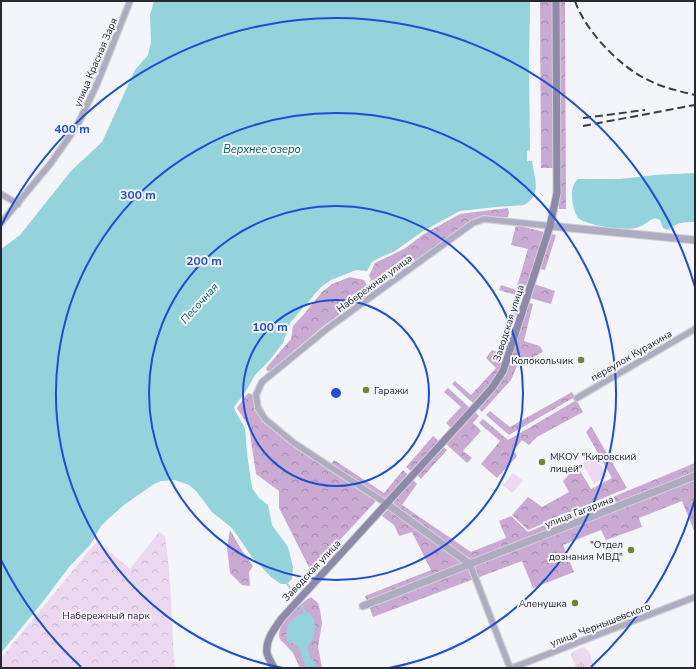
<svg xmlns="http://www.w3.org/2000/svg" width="696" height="669" font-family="'Nunito Sans',sans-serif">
	<defs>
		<pattern id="grass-tufts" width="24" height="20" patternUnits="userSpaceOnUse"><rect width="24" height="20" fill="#ecd8f1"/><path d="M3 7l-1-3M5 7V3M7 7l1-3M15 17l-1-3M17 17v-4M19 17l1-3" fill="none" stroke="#cab9cf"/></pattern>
		<pattern id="forest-crowns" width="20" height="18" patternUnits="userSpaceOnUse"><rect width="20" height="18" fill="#caaad2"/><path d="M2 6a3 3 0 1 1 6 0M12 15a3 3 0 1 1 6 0" fill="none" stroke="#a48aab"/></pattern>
		<pattern id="park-crowns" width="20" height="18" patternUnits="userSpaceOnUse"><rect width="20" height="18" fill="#ecd8f1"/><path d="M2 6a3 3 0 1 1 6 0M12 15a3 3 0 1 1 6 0" fill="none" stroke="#cab9cf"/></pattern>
	</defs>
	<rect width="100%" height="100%" fill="#f3f5fa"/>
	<!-- grass -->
	<path fill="url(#grass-tufts)" d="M584,647l5,5 6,16h-19l-5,-13 1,-3z"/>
	<!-- forest -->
	<path fill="url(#forest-crowns)" d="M540,1h12l1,167h-12z
		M558,1h7l1,208h-7z
		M508,208l1,5 -1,4h-25l-11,4 -96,68 -7,-13 6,-13 29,-14 20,-15 36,-20z
		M516,225l28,7 -21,65 -24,-7 2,-5 15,5 12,-41 -17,-4z
		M550,234l6,1 -11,35 -5,-1z
		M350,277l14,3 7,12 -45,32 -56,47h-3l-1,-3 25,-29 2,-13 12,-13 17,-21 10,-8z
		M534,284l21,7 -4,13 -21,-6z
		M515,298l7,3 -12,37 -7,-2z
		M527,302l6,2 -9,37 16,5 3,6 -26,14 -6,14 -29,32 -4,-4 17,-18z
		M501,344l7,1 -8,24 -10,17 -16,18 -22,-20 3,-3 16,14 25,-27 -10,-10 6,-8 6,2z
		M448,388l22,20 -19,20 -5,-5 15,-16 -17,-15z
		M572,392l11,20 -46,25 -8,8 -7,-5 -9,11 4,5 -20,22 -16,-14 19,-23 -21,-18 4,-4 25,21 67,-39 -2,-3 -64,37 -23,-20 4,-4 20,16z
		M248,393l5,2 2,15 8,12 27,22 86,57 -65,70 -32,-63v-17l-23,-17 -7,-47 -12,-19z
		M475,412l4,4 -6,7 8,8 -18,20 9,7 -5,5 -21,-19z
		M591,426l36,62 -99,42 -16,-15 16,-18 14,10 27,-15 -6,-11 14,-15 14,23 21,-11 -26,-46z
		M433,436l6,5 -28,30 -5,-4z
		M443,447l4,3 -26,29 -4,-4z
		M334,460l50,33 19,-23 5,5 -22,25 -55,-36z
		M695,463v70l-13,-32 -43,17 3,9 -36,13 -5,-10 -38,15 11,27 -41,16 -11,-27 -149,56 -8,-21 66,-26 -19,-38 -13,4 -5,-11 -12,-9 31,-36 4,4 -15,21 69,47 35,-14 -7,-17 12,-5 17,16z
		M230,530l11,19 12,17 -4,6 1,14 -8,-1 -12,-12 -3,-25z
		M311,597l7,6 2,7 2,13 -4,24 4,21h-22l-7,-15 -10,-11 -2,-1c-1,-2 -2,-4 -2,-6 0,-13 22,-32 32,-38z"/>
	<!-- park -->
	<path fill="url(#park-crowns)" d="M159,532l6,4c7,44 6,88 10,132h-174v-10l96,-117 33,28z"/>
	<!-- garden -->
	<path fill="#ecd8f1" d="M595,455l12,21 -13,8 -12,-21z
		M513,473l10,8 -11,12 -9,-8z"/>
	<!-- water -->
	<path fill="#94d3db" d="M154,1h376l-1,65 1,84 -3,1v10h5c2,17 11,33 -8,44l-28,2 -36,4 -37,20 -28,20 -18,8 -5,3 -5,9 -11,-1 -25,10 -11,8 -30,35 -7,20 -15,19 -13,13 -9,16 -12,16 1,4 10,17 2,25 5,35 7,10 9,7 4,20 16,22 5,20 -1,12 -5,5h-6l-10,-7 -19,-20 -20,-29 -20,-16 -16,-21 -7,-6 -14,-5 -14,1 -7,3 -30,21 -17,15 -6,6 -11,19 -21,22 -24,32 -44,54v-404l19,-14 51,-64 31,-29 33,-72 13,-15 3,-13 -1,-27z
		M695,173v49c-11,0 -18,0 -27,8l-5,-2 -3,-8 -5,-2c-6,2 -10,7 -16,9 -13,5 -50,-1 -61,-9 -6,-10 -10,-31 0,-39h41l36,-4z
		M305,613h4l5,6 1,7 -2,13 -5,6v3l1,7 5,7 3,6h-11l-6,-18 -5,-6 -7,-2c-6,-13 4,-27 17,-29z"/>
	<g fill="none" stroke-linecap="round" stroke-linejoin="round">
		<!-- stream -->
		<path stroke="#94d3db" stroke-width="2" d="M287,584l3,4
			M302,606l4,8"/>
		<!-- minor casing -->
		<g stroke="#ced0d6" stroke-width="8">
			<path id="minor" d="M1,194l17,10
				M1,223l50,-60 26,-37 20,-42 33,-83
				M577,398l118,-69
				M387,504l-93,-61 -29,-24 -7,-11 -2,-13 6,-13 66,-54 145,-105 11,-4 66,7
				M470,564l40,104
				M512,668l183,-71"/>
		</g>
		<!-- tertiary casing -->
		<g stroke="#ced0d6" stroke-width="9">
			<path id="tertiary" d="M550,226l145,14
				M387,504l83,60 225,-88
				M363,606l107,-42"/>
		</g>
		<!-- secondary casing -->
		<g stroke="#ced0d6" stroke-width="9">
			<path id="secondary" d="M274,668c-2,-5 -6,-10 -7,-15 -2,-13 8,-25 15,-35l192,-210 18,-20 11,-17 47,-145 7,-33 -1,-192"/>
		</g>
		<!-- minor -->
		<use href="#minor" stroke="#afacc1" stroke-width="5.5"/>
		<!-- tertiary -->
		<use href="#tertiary" stroke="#afacc1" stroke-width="7"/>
		<!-- secondary -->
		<use href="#secondary" stroke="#8d89a7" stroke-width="7"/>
		<!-- rail -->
		<path stroke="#393e46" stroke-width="2" stroke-dasharray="8 4" stroke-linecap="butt" d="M575,1c10,29 43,64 71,78 15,8 32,12 49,16
			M583,118l62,-8
			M583,126l112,-21"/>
	</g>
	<!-- distance rings -->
	<g fill="none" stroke="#1d4ed8" stroke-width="2">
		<circle cx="336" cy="393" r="93"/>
		<circle cx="336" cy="393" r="187"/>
		<path d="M283 668A280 280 0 1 1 389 668"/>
		<path d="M695 499A374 374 0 0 1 591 667M81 667A374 374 0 0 1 1 560M1 226A374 374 0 0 1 695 287"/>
	</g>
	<!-- markers -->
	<g fill="#728434" stroke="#f3f5fa" stroke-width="1.5">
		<circle cx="581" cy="360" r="4"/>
		<circle cx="366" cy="390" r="4"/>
		<circle cx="542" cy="462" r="4"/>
		<circle cx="631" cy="550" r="4"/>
		<circle cx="575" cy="603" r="4"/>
	</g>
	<g text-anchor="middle" stroke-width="4" stroke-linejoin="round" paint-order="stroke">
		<!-- street labels -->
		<g font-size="10" fill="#242932" stroke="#f3f5fa">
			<text transform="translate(95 62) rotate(-67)" y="4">улица Красная Заря</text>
			<text transform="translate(374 283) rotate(-36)" y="4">Набережная улица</text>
			<text transform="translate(508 323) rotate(-72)" y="4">Заводская улица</text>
			<text transform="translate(631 355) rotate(-30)" y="4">переулок Куракина</text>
			<text transform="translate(579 511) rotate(-21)" y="4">улица Гагарина</text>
			<text transform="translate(311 570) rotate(-47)" y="4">Заводская улица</text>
			<text transform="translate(600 624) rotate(-21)" y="4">улица Чернышевского</text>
		</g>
		<!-- poi labels -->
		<g font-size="10" fill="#242932" stroke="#f3f5fa" text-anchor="end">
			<text x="573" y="364">Колокольчик</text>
			<text x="374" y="394" text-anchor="start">Гаражи</text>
			<text x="550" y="460" text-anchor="start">МКОУ "Кировский<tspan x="550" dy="12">лицей"</tspan></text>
			<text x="623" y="548">"Отдел<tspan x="623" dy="12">дознания МВД"</tspan></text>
			<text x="567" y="607">Аленушка</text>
		</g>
		<!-- park labels -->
		<g font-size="10" fill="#3e1747" stroke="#f3f5fa">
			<text x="106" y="619">Набережный парк</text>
		</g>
		<!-- water labels -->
		<g font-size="11" font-style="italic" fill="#015f68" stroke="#f3f5fa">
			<text x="262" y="153">Верхнее озеро</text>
			<text transform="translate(199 303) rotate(-48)" y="4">Песочная</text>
		</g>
	</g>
	<circle cx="336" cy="393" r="6" fill="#1d4ed8" stroke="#f3f5fa" stroke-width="2"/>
	<g font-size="12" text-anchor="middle" font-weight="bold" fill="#1d4ed8" stroke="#f3f5fa" stroke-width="4" stroke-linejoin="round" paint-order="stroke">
		<text x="72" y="133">400 m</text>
		<text x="138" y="199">300 m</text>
		<text x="204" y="265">200 m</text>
		<text x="270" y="331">100 m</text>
	</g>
	<!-- border -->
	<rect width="696" height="669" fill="none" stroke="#242932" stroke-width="4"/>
</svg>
